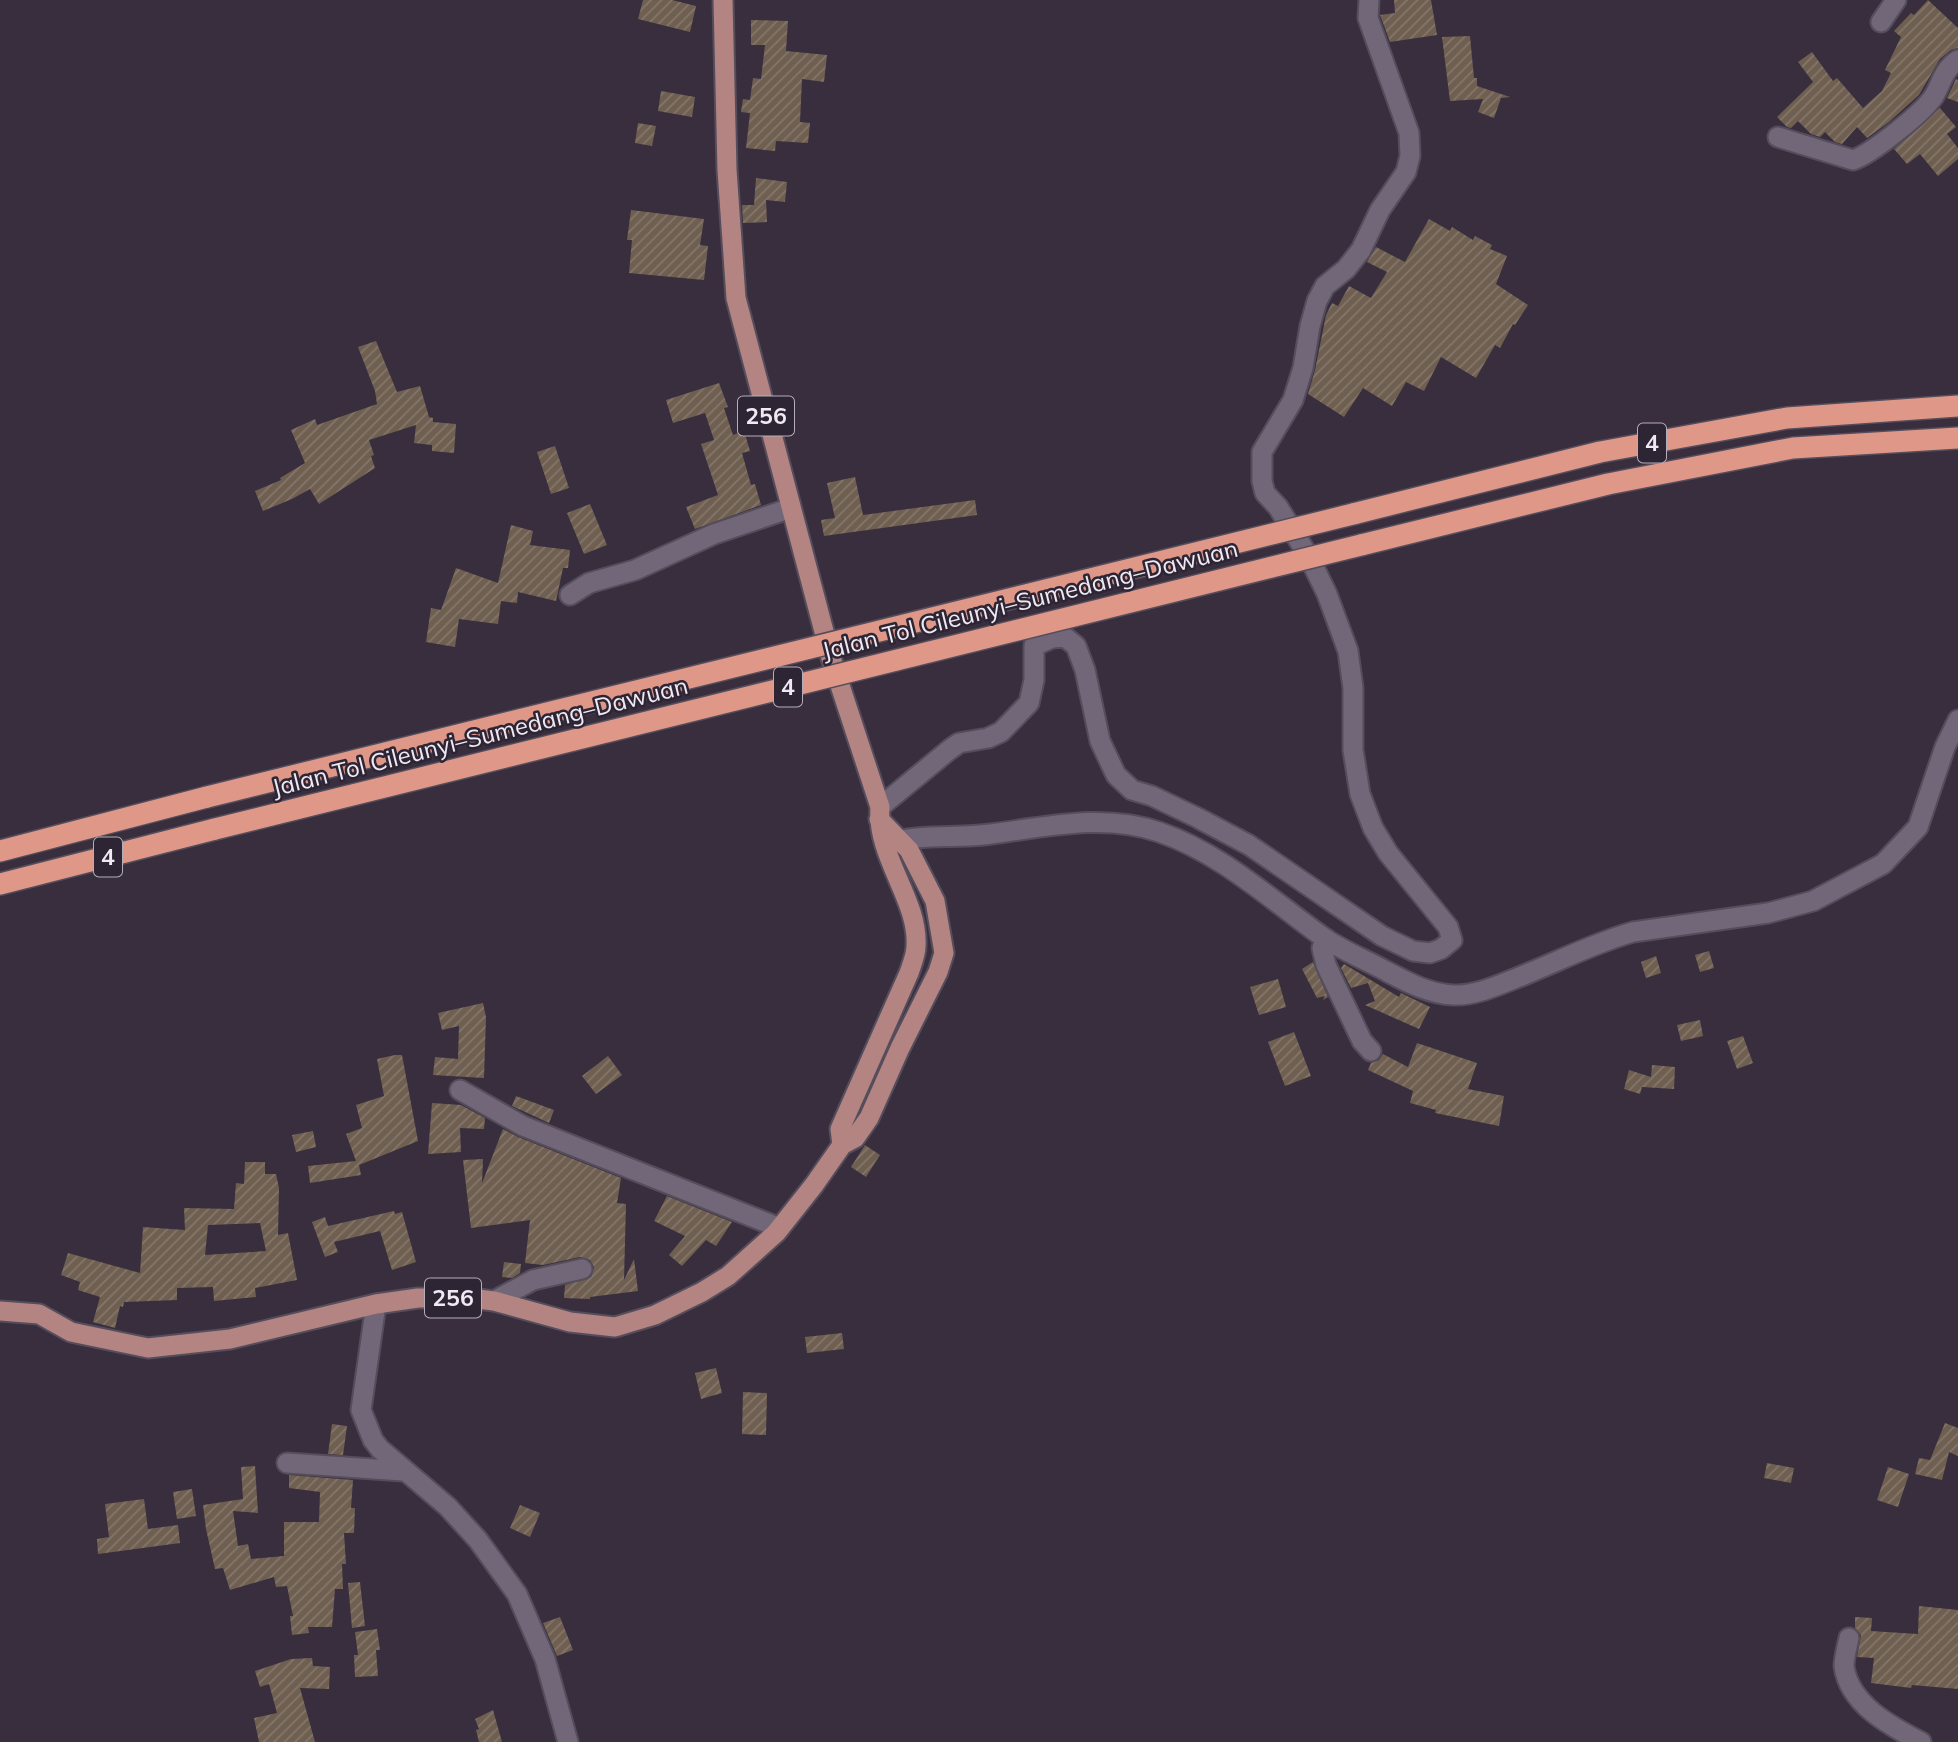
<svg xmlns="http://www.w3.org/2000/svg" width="1958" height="1742" font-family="Mulish,sans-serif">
	<defs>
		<pattern id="building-hatch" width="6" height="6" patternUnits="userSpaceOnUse" patternTransform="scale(1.75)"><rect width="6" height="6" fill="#6f5f51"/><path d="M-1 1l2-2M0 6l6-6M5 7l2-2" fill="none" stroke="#84766a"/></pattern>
	</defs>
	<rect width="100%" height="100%" fill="#382e3e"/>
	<!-- building -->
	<path fill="url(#building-hatch)" fill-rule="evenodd" d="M643,0h29l24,6 -6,26 -52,-13z
		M1394,0h37l6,35 -47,7 -10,-27 15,-2z
		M1928,0l30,28v20l-7,2 -11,9 -21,36 -30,27 -22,16 -10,-11 -15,17 -7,-2 -10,-10 -5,5 -9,-3 -13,-13 -7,7 -4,-1 -10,-10 36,-35 -15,-20 14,-10 21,29 4,-3 26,30 19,-17 9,-18 -6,-3 16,-33 -7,-6 17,-18 3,2z
		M751,20l37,1 -2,30 41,4 -3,27 -22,-3 -2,43 10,1 -2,20 -32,-2 -1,10 -29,-3 4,-35 -9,-1 2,-13 7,1 3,-22 8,1 4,-34h-14z
		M1470,36l4,42h3v8l33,11 -9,1 -7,20 -16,-6 5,-13 -33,2 -8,-64z
		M1956,79l2,1v22l-11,-4z
		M661,91l34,6 -3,20 -34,-6z
		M1940,108l16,19 -9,7 11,14v11l-20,17 -18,-22 -13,10 -13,-15z
		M638,123l18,3 -4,20 -17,-3z
		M756,178l31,4 -2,20 -19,-2 1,22 -24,1 -1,-18h12z
		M631,210l73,9 -4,26 8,1 -4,34 -75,-7 3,-33h-5z
		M1429,219l21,12 2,-4 21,13 2,-4 17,9 -2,4 17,7 -11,28 32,21 -13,20 -2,-1 -13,24 -5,-3 -19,33 -35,-21 -17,34 -18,-9 -14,24 -29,-18 -19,29 -36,-23 7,-24 11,-55 6,-12 6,3 11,-20 22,12 16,-26 -20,-10 9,-15 29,15z
		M376,341l21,51 23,-6 9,31 4,1v4l23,2 -2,29 -22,-2v-6l-18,-2 2,-18 -47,15 5,15 -3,1 4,12 -56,36 -9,-15 -18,10 -29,12 -8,-20 26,-11 -1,-2 25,-15 -14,-33 24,-11 2,6 60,-21 -2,-13 -17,-44z
		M719,383l9,24 -4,1 9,27 11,-4 6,20 -8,2 9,32 4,-1 6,21 -66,24 -9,-22 32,-12 -17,-51 13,-4 -9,-27 -32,10 -7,-23z
		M555,446l14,42 -18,6 -14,-42z
		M855,477l8,38 112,-15 2,15 -153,21 -3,-16 14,-2 -8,-35z
		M590,504l17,41 -23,9 -17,-41z
		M511,525l22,6 -3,14 40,5 -2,18h-5l-7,33 -38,-9 -1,11 -16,-2 -3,23 -39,-5 -4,28 -29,-5 5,-34 10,2 15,-42 42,15z
		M1709,951l5,17 -14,4 -5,-17z
		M1656,956l5,17 -15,5 -5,-16z
		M1313,962l15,35 -5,3 2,-4 -8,2 -15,-29z
		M1344,964l55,33 2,-4 29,14 -11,22 -54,-24 10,-4 -7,-18 -17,5 -10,-20z
		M1278,979l8,28 -27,8 -9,-28z
		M483,1003l3,14 -2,61 -51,-3 2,-18 23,2 1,-33 -17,4 -4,-17z
		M1700,1020l3,16 -22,5 -4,-16z
		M1294,1032l17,44 -26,10 -17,-44z
		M1743,1036l10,27 -16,6 -10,-28z
		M1417,1043l60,20 -9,26 36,7 -5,30 -64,-13 1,-3 -26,-7 3,-12 -45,-21 3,-7 8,-3 4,-6 25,13z
		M395,1055h7l16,86 -59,24 2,10 -51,8 -2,-17 48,-5 -10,-27 16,-6 -6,-23 28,-9 -7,-37z
		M608,1056l14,19 -26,19 -14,-18z
		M1652,1065l23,2 -1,22 -32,-2 -2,7 -16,-5 5,-19 22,7z
		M516,1096l38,14 -5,13 -37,-17z
		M432,1103l29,2 24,13 -1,11 -24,-1 1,24 -33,2z
		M503,1129l15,8 103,41 -4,25 9,1 -2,76 10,-21 4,32 -48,6v2l-26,-1 1,-13 26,-8 3,-10 -4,-7 -10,-3 -37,8 -18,-2 5,-43 -59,8 -8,-68 20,-1 -1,24z
		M313,1131l3,16 -20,5 -4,-17z
		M865,1145l15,10 -14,22 -15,-10z
		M245,1162h20v12h11l3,14 -1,47 10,-2 9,47 -42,8 1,9 -42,4 -1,-14 -36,1v12l-53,2 -1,5 -3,-1 -5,22 -22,-6 7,-25 -22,-7 2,-8 -19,-7 7,-22 72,20 3,-46 42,3 -1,-22 50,1 2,-26 8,1zM260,1223l6,28 -61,4 3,-30z
		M667,1196l65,26 -16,24 -10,-6 -24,26 -13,-11 16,-19 -31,-15z
		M394,1211l1,3 7,-2 14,50 -24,8 -12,-39 -46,11 4,10 -13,5 -13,-35 13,-5 3,9z
		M504,1262l17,2 -1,9 -8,5 -10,-1z
		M842,1333l2,16 -37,4 -2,-16z
		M716,1368l6,25 -21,6 -6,-26z
		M743,1392l24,1 -1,42 -24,-1z
		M1945,1423l13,5v28l-9,-4 -7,28 -27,-6 4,-16 11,2z
		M332,1424l15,2 -4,29 -15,-1z
		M1767,1463l27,5 -3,15 -27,-5z
		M255,1466l3,47 -25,-2 5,35 10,-2 3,15 33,-3v-34h35l1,-30 -31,-4v-13l64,5 -2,28h4l-1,25h-10l2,31h-4l1,25h-8l-3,38h-24l1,6 -17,2 -2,-19h3l-6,-30 -11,1 -2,-10 -44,13 -7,-22 -8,1 -9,-40 -3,-24 40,-6 -2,-32z
		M1888,1467l21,7 -11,33 -21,-7z
		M192,1489l4,27 -19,3 -4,-27z
		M144,1499l4,30 30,-4 2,18 -82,11 -1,-15 12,-2 -4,-33z
		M520,1505l20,8 -10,24 -20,-9z
		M360,1582l5,44 -13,2 -4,-45z
		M1919,1606l39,4v79l-46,-4 -1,3 -40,-5 3,-25 -17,-1 4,-22 -6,-7v-11l17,1 -1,13 47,3z
		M560,1617l13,33 -16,6 -14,-33z
		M377,1629l3,21h-4l2,26 -23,1 -1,-22h4l-3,-23z
		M312,1658l1,8 17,1 -1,22 -29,-1 15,54h-56l-5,-24 23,-5 -8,-29 -9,3 -5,-16 36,-12z
		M493,1710l9,32h-23l-3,-12 3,-1 -4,-10z"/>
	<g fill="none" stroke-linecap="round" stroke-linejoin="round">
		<!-- minor casing -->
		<g stroke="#554d5b" stroke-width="23">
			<path id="minor" d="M1881,22l15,-22
				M1778,137l75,23c18,-6 70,-47 81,-64 8,-14 9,-26 24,-36
				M570,595l19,-12 46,-13 79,-36 77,-26
				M880,807l69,-57 10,-7 29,-5 13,-6 28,-29 5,-23v-34l18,-8 13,-1 11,9 9,24 15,71 16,34 16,15 20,6 46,22 51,27 133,91 31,15 17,2 11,-4 11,-9 -4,-13 -60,-74 -15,-25 -13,-34 -7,-44v-62l-5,-37 -21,-57 -18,-37 -31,-50 -13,-14 -3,-12v-29l31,-52 10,-32 7,-42 7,-25 8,-15 21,-17 15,-19 19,-40 26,-38 4,-16 -1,-23 -41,-115 1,-18
				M1326,939l-4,9 4,17 36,76 9,10
				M460,1090l63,36 257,102
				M494,1301l39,-21 49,-11
				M376,1304l-15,106 12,30 7,9 68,58 30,33 39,54 28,65 23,83
				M287,1463l116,8
				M1849,1638c-2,9 -5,20 -5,28 5,38 46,60 77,76"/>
		</g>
		<!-- tertiary casing -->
		<g stroke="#554d5b" stroke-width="23">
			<path id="tertiary" d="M886,844c33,-11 70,-5 105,-10 54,-7 114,-21 168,-2 62,21 111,67 164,105 18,13 41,22 61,33 21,11 44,24 69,25 22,1 46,-10 66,-18 38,-15 75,-34 114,-45l135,-19 45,-12 70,-37 35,-37 27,-80 13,-27"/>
		</g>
		<!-- primary casing -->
		<g stroke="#554d5b" stroke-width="23">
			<path id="primary" d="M723,0l4,170 9,128 95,360 49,149c-4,50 39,93 36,139 0,9 -4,18 -7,27l-69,156 2,16
				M0,1311l39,3 32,18 77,16 82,-9 146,-35 42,-6h52l24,3 76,21 45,5 40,-12 47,-23 26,-16 48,-43 38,-48 28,-40 13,-7 14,-20 31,-70 38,-76 6,-19 -9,-52 -26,-51 -30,-31"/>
		</g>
		<!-- motorway casing -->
		<g stroke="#554d5b" stroke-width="24">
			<path id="motorway" d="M1353,514l247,-62 187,-34 171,-12
				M1361,545l247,-61 185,-36 165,-10
				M0,851l207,-54
				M0,884l215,-55"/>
		</g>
		<!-- minor -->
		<use href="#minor" stroke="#716779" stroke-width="19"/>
		<!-- tertiary -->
		<use href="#tertiary" stroke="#716779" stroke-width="19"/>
		<!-- primary -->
		<use href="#primary" stroke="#b38482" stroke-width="19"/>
		<!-- motorway -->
		<use href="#motorway" stroke="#df9788" stroke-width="21"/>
		<!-- motorway-bridge casing -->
		<g stroke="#554d5b" stroke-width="24" stroke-linecap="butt">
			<path id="motorway-bridge" d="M207,797l1146,-283
				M215,829l1146,-284"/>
		</g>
		<!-- motorway-bridge -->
		<use href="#motorway-bridge" stroke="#df9788" stroke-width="21"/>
	</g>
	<g text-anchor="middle" stroke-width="5" stroke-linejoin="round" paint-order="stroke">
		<!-- shield labels -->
		<g fill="#2d2534" stroke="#b5aeba" stroke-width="2">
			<rect x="738" y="396.5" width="56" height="39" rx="5"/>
			<rect x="1638" y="423.5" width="28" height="39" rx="5"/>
			<rect x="774" y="667.5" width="28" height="39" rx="5"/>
			<rect x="94" y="837.5" width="28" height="39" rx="5"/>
			<rect x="425" y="1278.5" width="56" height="39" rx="5"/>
		</g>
		<g font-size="23" font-weight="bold" fill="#efe9f3">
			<text x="766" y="424">256</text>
			<text x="1652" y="451">4</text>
			<text x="788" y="695">4</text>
			<text x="108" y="865">4</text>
			<text x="453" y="1306">256</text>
		</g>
		<!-- street labels -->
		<g font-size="24" fill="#efe9f3" stroke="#2d2534">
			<text transform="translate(1030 600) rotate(-14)" y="8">Jalan Tol Cileunyi–Sumedang–Dawuan</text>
			<text transform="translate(480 737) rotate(-14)" y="8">Jalan Tol Cileunyi–Sumedang–Dawuan</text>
		</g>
	</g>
</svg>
